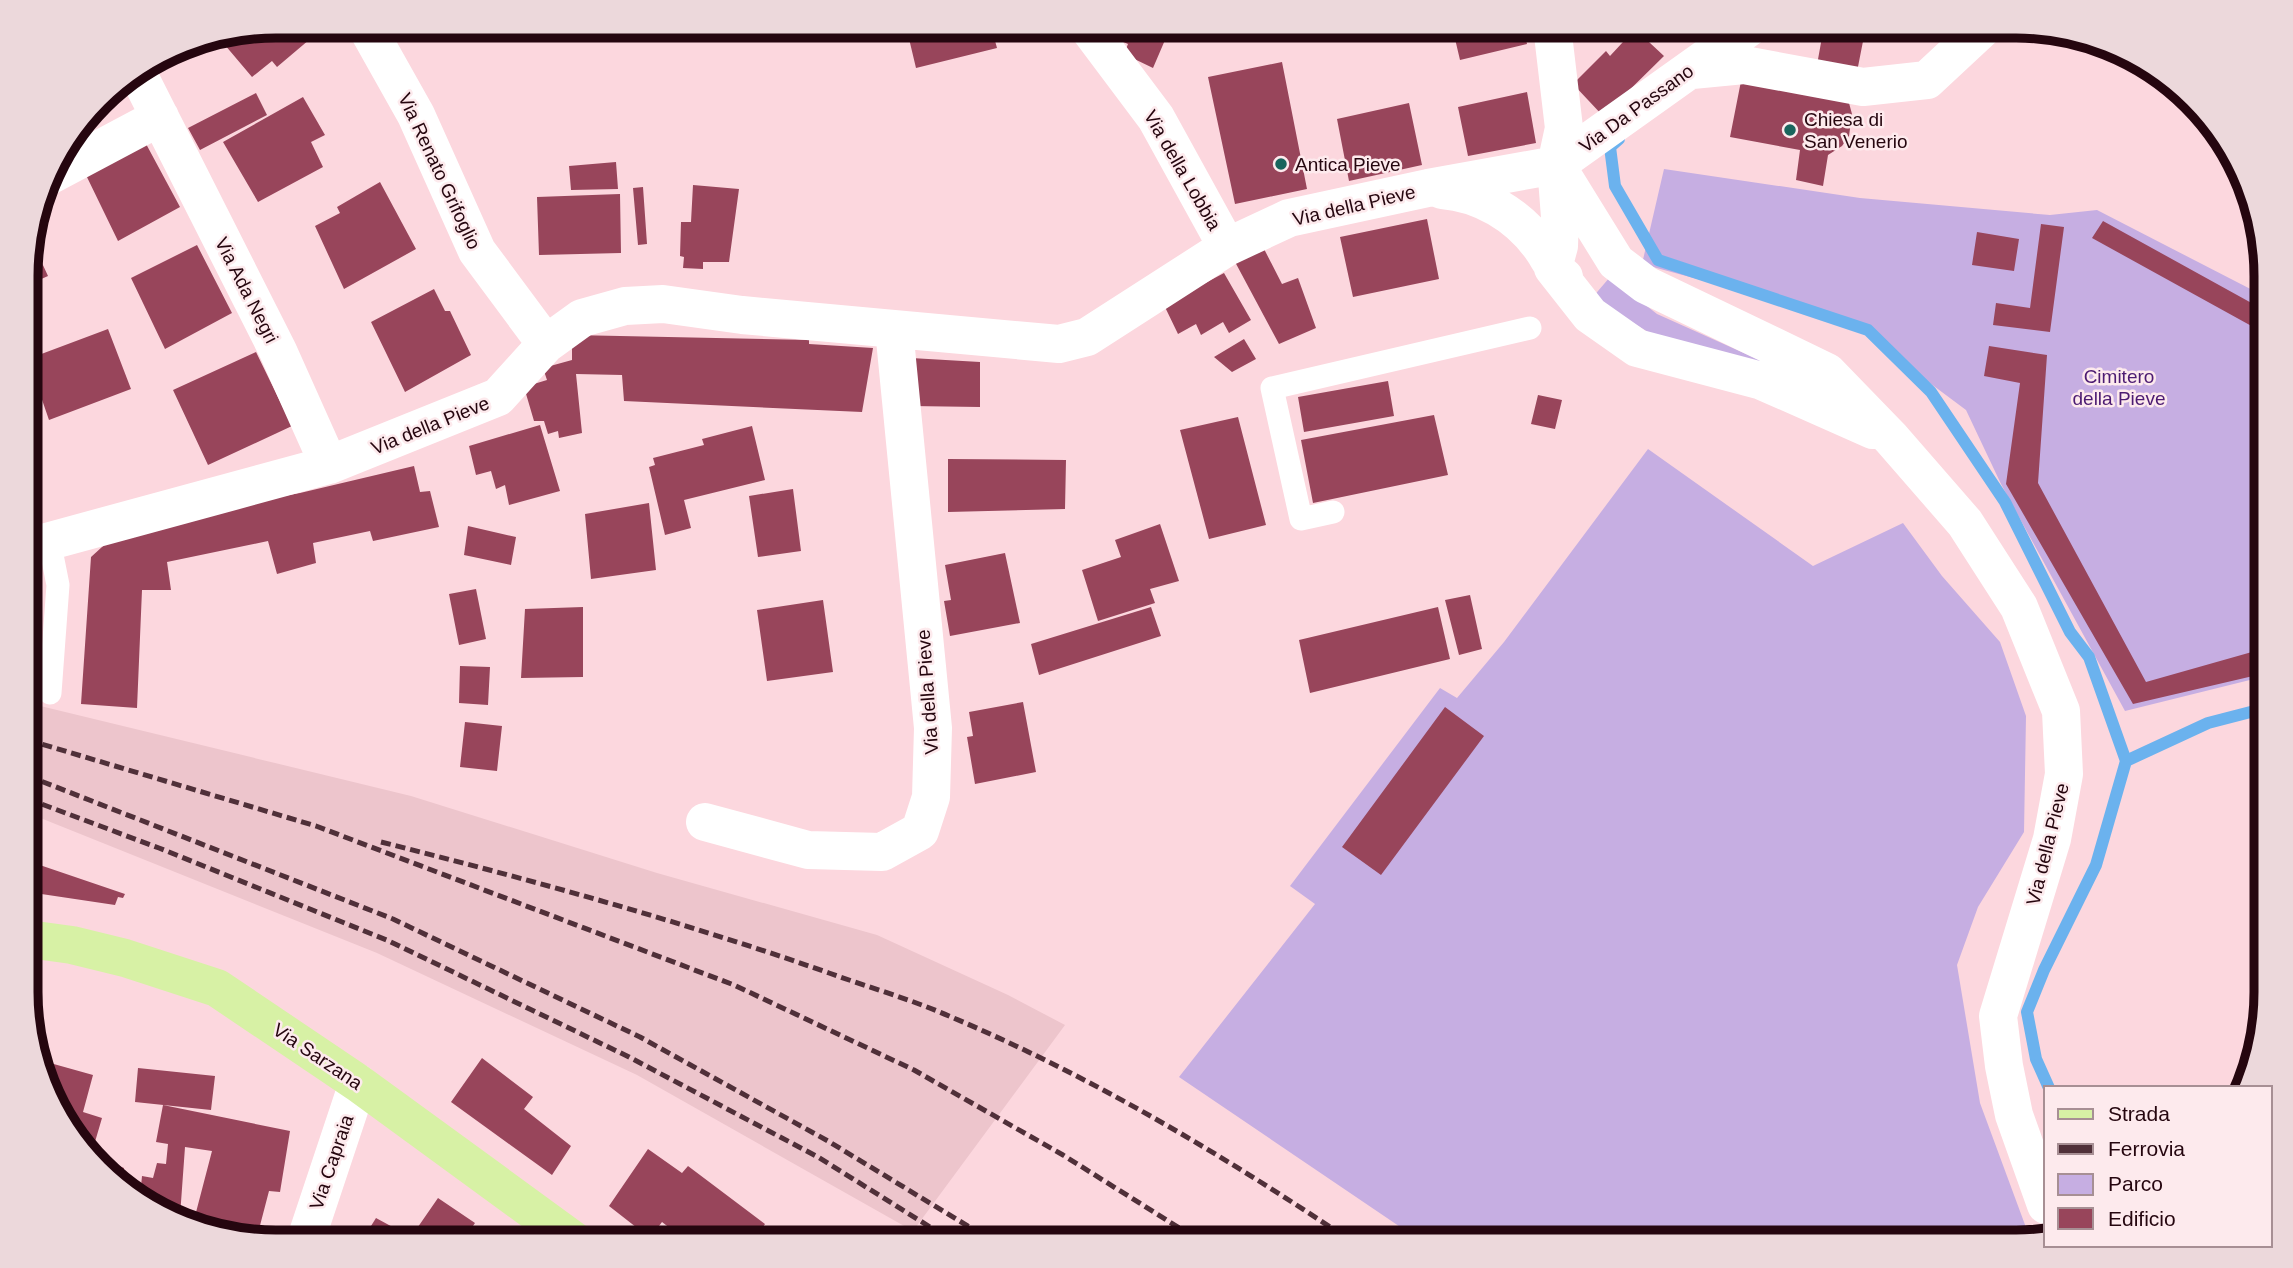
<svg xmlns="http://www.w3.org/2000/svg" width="2293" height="1268" font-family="Helvetica,sans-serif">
	<rect width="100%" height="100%" fill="#fcd7de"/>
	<!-- built -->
	<path fill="#edc5cc" d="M28,703l383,93 246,77 220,62 131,60 57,30 -152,206 -276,-156 -260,-122 -349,-140z"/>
	<!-- green -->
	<path fill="#c6aee2" d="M1664,169l196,29 190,17 47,-5 169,87v379l-141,35 -124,-227 -35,-74 -122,-91 -202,-55z
		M1610,277l47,37 158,71 -139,-36 -84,-51z
		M1648,449l165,117 90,-43 39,53 58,66 26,74 -2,116 -46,75 -21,58 23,138 51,138h-610l-242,-164 136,-173 -25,-18 150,-198 17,10 47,-56z"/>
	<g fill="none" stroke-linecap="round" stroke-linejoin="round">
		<!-- stream -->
		<path stroke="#6bb2ee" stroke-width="12" d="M1679,26l6,8
			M1619,139l-9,8 5,39 43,74 210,70 63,62 74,110 65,130 19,25 37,104 -30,104 -52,105 -17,42 9,47 13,29
			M2126,761l82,-38 58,-15"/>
	</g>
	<!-- building -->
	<path fill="#98455b" d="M277,26h32l7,8 -39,33 -5,-6 -20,16 -33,-39z
		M472,26h44l-1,11 -43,-6z
		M906,26h85l6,22 -81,20z
		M1112,26h59l-18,42 -29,-14 4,-10 -20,-9z
		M1452,26h71l4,18 -67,16z
		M1582,26h20l-18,8z
		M1824,26h42l-11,56 -40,-6z
		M1635,29l29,27 -61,60 -30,-32 33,-33 4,5z
		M1282,62l25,127 -72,15 -27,-127z
		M1742,76l107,27 3,11 -3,22 -7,10 -14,9 -5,31 -27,-6 4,-30 -70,-13z
		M1527,92l9,51 -68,13 -10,-49z
		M256,93l11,22 -67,35 -12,-22z
		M303,97l22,38 -14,7 12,25 -65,35 -35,-60z
		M1409,103l13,62 -73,16 -12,-62z
		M145,142l35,65 -62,34 -33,-68z
		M616,162l2,27 -47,1 -2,-24z
		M380,182l36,67 -72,40 -29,-63 25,-13 -3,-6z
		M693,185l46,4 -10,73h-26v7l-20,-1 1,-11 -4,-1 1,-34h10z
		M643,187l4,57 -9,1 -5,-57z
		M620,194l1,59 -82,2 -2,-58z
		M1427,219l12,60 -86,18 -13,-60z
		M2103,221l163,90v23l-174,-96z
		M2041,224l23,3 -14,105 -57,-7 3,-22 34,5z
		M1977,232l42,7 -5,32 -42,-6z
		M30,237l18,39 -20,9v-41z
		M197,245l35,68 -67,36 -34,-71z
		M1262,245l20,39 16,-6 18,50 -37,16 -45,-84z
		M1224,273l27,47 -22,13 -6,-11 -22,13 -5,-11 -18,10 -14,-29z
		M434,289l11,22h5l21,44 -66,37 -34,-70z
		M108,329l23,60 -82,31 -21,-61z
		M572,335l237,5v4l64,4 -11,64 -238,-11 -2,-26 -46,-1 6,59 -23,5 -1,-7 -10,3 -4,-13h-10l-10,-34 23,-7 -4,-12 29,-8z
		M1244,339l12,20 -24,13 -18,-15z
		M1989,346l58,9 -9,128 108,199 120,-34v25l-133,31 -127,-220 14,-101 -36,-7z
		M256,352l36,74 -84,39 -35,-75z
		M911,358l69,4v45l-69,-1z
		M28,370l7,21 -7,2z
		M1388,381l6,35 -90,16 -6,-35z
		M1538,395l24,5 -7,29 -24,-5z
		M1434,415l14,60 -135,28 -12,-63z
		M1238,417l28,108 -57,14 -29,-109z
		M540,425l20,66 -51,14 -4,-20 -9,4 -5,-18 -15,4 -7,-29z
		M752,426l13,54 -81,20 7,28 -26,7 -16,-68 6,-2 -2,-7 51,-13 -2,-6z
		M948,459l118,1 -1,49 -117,3z
		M414,466l6,26 10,-1 9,36 -66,14 -3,-10 -57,12 3,20 -39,11 -9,-33 -101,21 4,28h-29l-5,118 -56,-4 10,-147 22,-20 122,-32 65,-12z
		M793,489l8,62 -43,6 -9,-61z
		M649,503l7,67 -65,9 -6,-65z
		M1160,524l19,57 -29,8 5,14 -57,18 -16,-51 39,-13 -6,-17z
		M468,526l48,11 -5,28 -47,-10z
		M1005,553l15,70 -70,13 -6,-35 7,-1 -6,-35z
		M28,585l11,5 -6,74 -5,-2z
		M476,589l10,50 -27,6 -10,-51z
		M1470,595l12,54 -23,6 -14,-55z
		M823,600l10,72 -66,9 -10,-71z
		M583,607v70l-62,1 4,-69z
		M1151,607l10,29 -122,39 -8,-31z
		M1438,607l12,52 -140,34 -11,-53z
		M460,666l30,1 -2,38 -29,-2z
		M1023,702l13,70 -61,12 -8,-47 6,-1 -4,-24z
		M1445,707l39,29 -103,139 -39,-28z
		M465,722l37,4 -5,45 -37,-4z
		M28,861l97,33 -2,4 -5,-1 -3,8 -87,-13z
		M482,1058l51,39 -9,12 47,37 -19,29 -101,-73z
		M43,1061l50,14 -10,37 19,6 -10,34 -24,-22z
		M138,1068l77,8 -4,34 -76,-8z
		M163,1105l127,26 -10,61 -11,-1 -12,46 -63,-17 18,-69 -27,-4 -5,69 -28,-8 -12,-11 2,-21 11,2 4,-15 9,1 2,-20 -12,-2z
		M648,1149l34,24 6,-7 77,58 -12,18h-65l-26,-20 -12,16 -41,-32z
		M98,1158l26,10 -1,13 -8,-7z
		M438,1198l37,25 -13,19h-17l-7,-5 -3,5h-74l15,-24 35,19z
		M485,1229l18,13h-26z"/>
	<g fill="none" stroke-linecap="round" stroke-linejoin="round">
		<!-- service -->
		<path stroke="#fff" stroke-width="23" d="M1333,512l-32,7 -29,-131 258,-60
			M49,540l9,45 -8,108
			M28,836l2,-1"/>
		<!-- minor -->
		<path stroke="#fff" stroke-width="38" d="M366,26l50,89 61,136 69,93
			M1087,26l69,92 71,129
			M1552,26l12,102 -8,37 4,52 -1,29 -6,22 37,47 47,33 125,33 111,49
			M1692,70l52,-5 119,22 64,-7 58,-54
			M137,72l141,279 51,114
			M1556,165l60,97 30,23 181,87 64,66 74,85 54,84 42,104 3,63 -12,65 -54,177 6,50 10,49 32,90
			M49,176l111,-59
			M1442,190c39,3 76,25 99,57 8,11 12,22 23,30
			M28,547l301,-82 169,-68 48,-53 36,-26 43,-12 38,-2 79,11 317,29 28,-7 140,-90 62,-29 139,-30 128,-23 195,-139
			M705,822l103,28 74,2 38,-21 11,-34 2,-69 -39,-399
			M305,1242l53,-159"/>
		<!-- primary -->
		<path stroke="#d7f1a5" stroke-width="38" d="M28,939l44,6 53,13 92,30 141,95 218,159"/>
		<!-- rail -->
		<path stroke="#503039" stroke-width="5" stroke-dasharray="10 5" stroke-linecap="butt" d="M28,740l288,86 418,159 180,85 149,85 137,86
			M28,776l365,143 247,118 188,104 166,101
			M28,799l131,49 230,93 240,116 189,100 136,85
			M381,842c151,38 300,79 448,131 39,14 81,26 120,43 142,60 274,139 402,225"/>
	</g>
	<!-- markers -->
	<g fill="#19655d" stroke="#fdeaed" stroke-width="2.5">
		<circle cx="1790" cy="130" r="7"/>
		<circle cx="1281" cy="164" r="7"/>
	</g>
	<g text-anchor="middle" stroke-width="5" stroke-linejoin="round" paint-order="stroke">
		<!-- street labels -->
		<g font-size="19" fill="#25060f" stroke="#fdeaed">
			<text transform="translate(1636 108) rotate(-36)" y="7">Via Da Passano</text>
			<text transform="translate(1183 170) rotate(60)" y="7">Via della Lobbia</text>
			<text transform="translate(440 171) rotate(65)" y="7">Via Renato Grifoglio</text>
			<text transform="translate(1354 205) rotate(-13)" y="7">Via della Pieve</text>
			<text transform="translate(247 290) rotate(63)" y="7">Via Ada Negri</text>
			<text transform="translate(430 425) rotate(-22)" y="7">Via della Pieve</text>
			<text transform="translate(927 692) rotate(-94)" y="7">Via della Pieve</text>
			<text transform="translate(2047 844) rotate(-76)" y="7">Via della Pieve</text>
			<text transform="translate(318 1056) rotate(34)" y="7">Via Sarzana</text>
			<text transform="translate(331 1162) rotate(-71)" y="7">Via Capraia</text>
		</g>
		<!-- poi labels -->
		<g font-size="19" fill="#25060f" stroke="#fdeaed" text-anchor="start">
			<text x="1804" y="126">Chiesa di<tspan x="1804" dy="22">San Venerio</tspan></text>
			<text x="1295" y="171">Antica Pieve</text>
		</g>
		<!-- park labels -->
		<g font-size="19" fill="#4c1b72" stroke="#fdeaed">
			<text x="2119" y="383">Cimitero<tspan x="2119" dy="22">della Pieve</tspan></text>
		</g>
	</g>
	<!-- crop -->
	<path d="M0 0H2293V1268H0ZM276 38H2016A238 238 0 0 1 2254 276V992A238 238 0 0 1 2016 1230H276A238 238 0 0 1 38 992V276A238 238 0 0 1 276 38Z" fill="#ecd8db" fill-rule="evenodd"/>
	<path fill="none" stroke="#25060f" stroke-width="9" d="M276 38H2016A238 238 0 0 1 2254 276V992A238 238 0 0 1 2016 1230H276A238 238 0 0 1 38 992V276A238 238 0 0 1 276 38Z"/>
	<!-- legend -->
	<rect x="2044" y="1086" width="228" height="161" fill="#fdeaed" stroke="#a78f94" stroke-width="2"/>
	<rect x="2058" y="1109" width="35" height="10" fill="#d7f1a5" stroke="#a78f94" stroke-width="2"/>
	<text x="2108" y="1121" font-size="21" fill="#25060f">Strada</text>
	<rect x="2058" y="1144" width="35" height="10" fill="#503039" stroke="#a78f94" stroke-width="2"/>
	<text x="2108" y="1156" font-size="21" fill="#25060f">Ferrovia</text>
	<rect x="2058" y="1174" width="35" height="21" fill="#c6aee2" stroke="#a78f94" stroke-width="2"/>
	<text x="2108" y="1191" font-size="21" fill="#25060f">Parco</text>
	<rect x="2058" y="1208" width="35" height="21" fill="#98455b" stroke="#a78f94" stroke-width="2"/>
	<text x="2108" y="1226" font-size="21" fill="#25060f">Edificio</text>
</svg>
